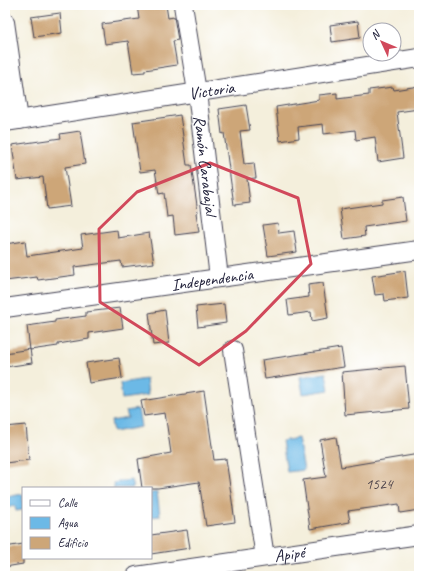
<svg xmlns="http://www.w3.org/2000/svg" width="424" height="581" font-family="Caveat,sans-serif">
	<rect width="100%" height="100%" fill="#fff"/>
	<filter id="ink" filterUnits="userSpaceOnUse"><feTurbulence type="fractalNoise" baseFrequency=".025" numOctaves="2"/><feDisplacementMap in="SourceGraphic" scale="8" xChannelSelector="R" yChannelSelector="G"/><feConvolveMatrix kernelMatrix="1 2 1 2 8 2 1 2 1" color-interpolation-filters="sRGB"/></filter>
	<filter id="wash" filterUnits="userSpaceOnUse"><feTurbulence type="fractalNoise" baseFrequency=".012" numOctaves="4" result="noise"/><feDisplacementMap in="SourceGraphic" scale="16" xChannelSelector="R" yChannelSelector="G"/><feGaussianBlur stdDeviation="0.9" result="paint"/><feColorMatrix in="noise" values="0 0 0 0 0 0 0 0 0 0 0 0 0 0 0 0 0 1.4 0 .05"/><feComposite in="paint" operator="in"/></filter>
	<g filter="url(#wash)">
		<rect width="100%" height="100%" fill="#f4efdc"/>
		<!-- water -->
		<path fill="#6cb9e6" stroke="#476e90" d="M326,373l3,17 -26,4 -3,-17z
			M146,379l2,16 -26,4 -2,-16z
			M138,409l3,18 -28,5 -2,-11 17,-3 -2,-7z
			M298,438l6,32 -17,2 -5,-31z
			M131,480l2,8h-19l-1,-5z
			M157,492l3,24 -9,1v-24z
			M23,494v16l-7,1 -1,-5 -10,2v-11z"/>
		<g id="blocks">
			<!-- building -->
			<path fill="#cda678" d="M137,5h29l2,13 6,-1 4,23 -5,1 4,24 -32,5v2l-12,1 -5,-32 -23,3 -3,-20 37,-5z
				M60,13l2,20 -28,4 -3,-20z
				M358,21l2,17 -28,4 -2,-17z
				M419,86v23l-22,3 6,46 -25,4 -3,-25 -19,3 -1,-10 -31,4 -1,-10 -25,3 1,11 -19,3 -4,-34 43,-7v-5l18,-2v6l32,-4v-5l24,-3 1,3z
				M246,105l4,25 -10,1 4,33 10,-1 2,15 -9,1 3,24 -16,2 -10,-72 -2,1 -3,-25z
				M180,115l7,50h4l7,47 -2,1 3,19 -24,3 -2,-19 -6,1 -3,-24 -5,1 -4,-24 -15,2 -7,-50z
				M80,131l5,33 -20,3 6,39 -24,3 -4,-32 -26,3 -5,-35 49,-7 -1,-4z
				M403,197l3,24 -42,6 1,9 -21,3 -4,-30 42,-6v-3z
				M278,223l1,10 15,-2 3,21 -29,4 -5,-31z
				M117,230l1,8 31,-5 5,30 -32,4 -1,-6 -47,6 1,8 -37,5 -1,-3 -32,4v-37l20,-3 2,15 56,-8 -2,-13z
				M405,271l3,27 -23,3 -1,-7 -9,1 -3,-19z
				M323,283l5,35 -16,3 -1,-9 -22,3 -2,-15 22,-3 -1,-12z
				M224,304l2,19 -28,4 -2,-20z
				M120,308l3,20 -34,5v6l-31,5v2l-28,4 -3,-24 28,-4v-2l31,-4v-4z
				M165,310l4,33 -16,2 -4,-32z
				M341,348l3,19 -79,12 -3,-19z
				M30,349l2,14 -27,4v-14z
				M119,358l3,20 -33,5 -3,-20z
				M405,366l4,43 -64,6 -3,-43z
				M204,391l10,69 12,-1 9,63 -29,4 -7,-44 -41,6h-16l-4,-29 33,-6 -6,-40 -21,3 -3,-15z
				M26,425l3,35 -24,3v-36z
				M336,437l5,30 78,-13v56l-19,3 -1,-9 -51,7 2,11 -40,7 -7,-49 23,-3 -6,-37z
				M187,530l3,18 -39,6v-19z
				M23,544v20l-18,3v-20z"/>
		</g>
	</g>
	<g filter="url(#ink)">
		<use href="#blocks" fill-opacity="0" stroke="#424153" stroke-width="1"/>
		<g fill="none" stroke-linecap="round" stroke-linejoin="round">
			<!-- street casing -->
			<g stroke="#424153" stroke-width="20">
				<g id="street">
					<path id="s1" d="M183,5l14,87 22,186"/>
					<path d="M5,22l14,98"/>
					<path id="s2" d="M5,122l414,-64"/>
					<path id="s3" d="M5,308l414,-58"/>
					<path d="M233,350l32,207"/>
					<path id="s4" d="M136,576l283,-41"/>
				</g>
			</g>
			<!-- street -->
			<use href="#street" stroke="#fff" stroke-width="18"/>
		</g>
	</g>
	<!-- marked area -->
	<path fill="none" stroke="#d1495b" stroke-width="3" stroke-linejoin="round" d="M210,163l88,35 13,66 -65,67 -47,34 -99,-63 -1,-73 38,-37z"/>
	<g text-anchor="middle" stroke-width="3.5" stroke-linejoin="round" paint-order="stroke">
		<!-- number labels -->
		<g font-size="15" fill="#4d434a">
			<text x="379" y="489">1524</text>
		</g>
		<!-- street labels -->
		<g font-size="17" fill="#22223b" stroke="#fff">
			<text dy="6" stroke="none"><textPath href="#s2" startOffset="209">Victoria</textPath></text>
			<text dy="6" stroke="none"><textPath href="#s1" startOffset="162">Ramón Carabajal</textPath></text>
			<text dy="6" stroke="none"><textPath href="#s3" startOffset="209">Independencia</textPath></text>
			<text dy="6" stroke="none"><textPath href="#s4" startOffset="155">Apipé</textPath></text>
		</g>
	</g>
	<!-- margin -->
	<rect width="424" height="581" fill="none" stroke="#fff" stroke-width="20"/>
	<!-- legend -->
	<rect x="22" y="487" width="130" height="72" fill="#ffffff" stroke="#a7a7b1"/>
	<rect x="30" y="500" width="20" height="6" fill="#ffffff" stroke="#a7a7b1"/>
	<text x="58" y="507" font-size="12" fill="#22223b">Calle</text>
	<rect x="30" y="517" width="20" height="12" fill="#6cb9e6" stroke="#a7a7b1"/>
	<text x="58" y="527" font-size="12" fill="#22223b">Agua</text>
	<rect x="30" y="537" width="20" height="12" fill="#cda678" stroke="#a7a7b1"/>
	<text x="58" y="547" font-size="12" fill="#22223b">Edificio</text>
	<!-- north arrow -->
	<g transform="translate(382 42) rotate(314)"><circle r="19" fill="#ffffff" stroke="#a7a7b1"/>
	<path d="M0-3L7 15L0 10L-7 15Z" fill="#d1495b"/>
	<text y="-6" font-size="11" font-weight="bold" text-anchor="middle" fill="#22223b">N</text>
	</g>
</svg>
